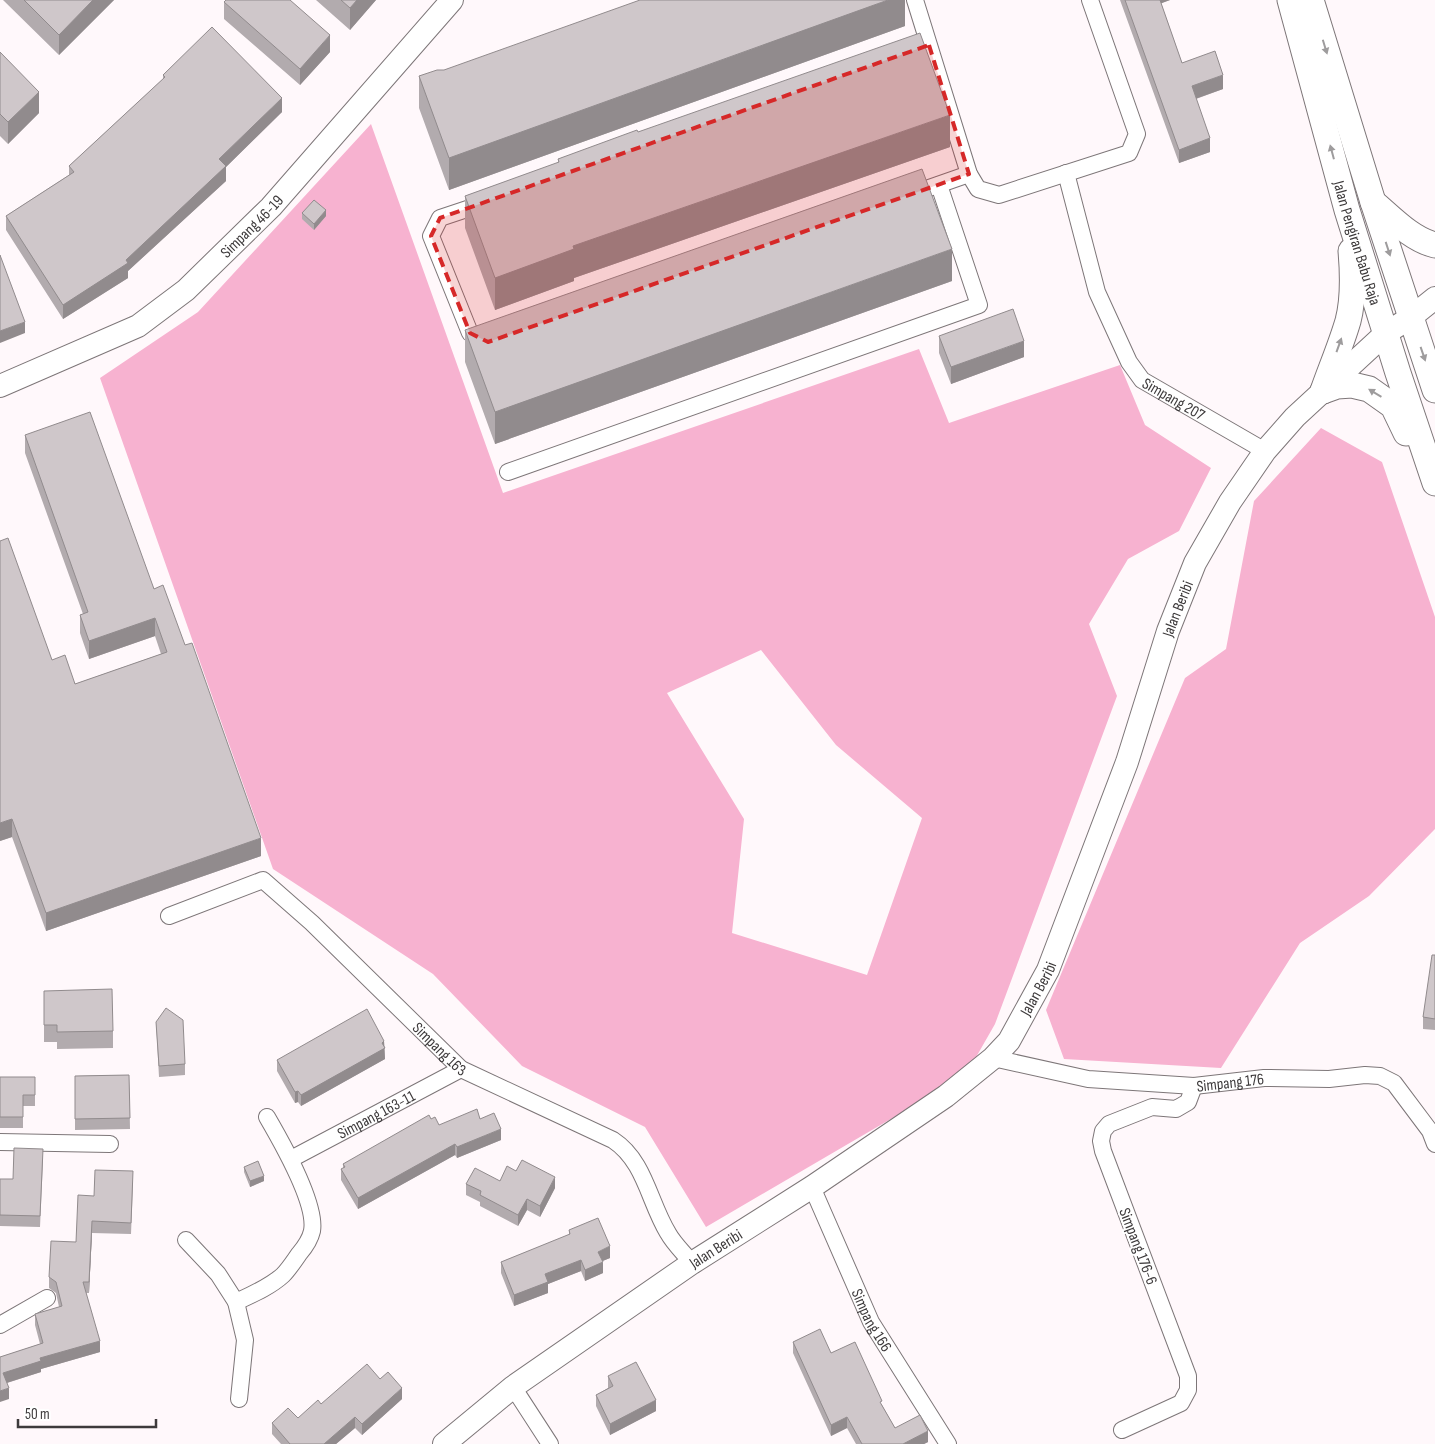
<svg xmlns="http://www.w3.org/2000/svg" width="1435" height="1444" font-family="'Sofia Sans Condensed',sans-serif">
	<rect width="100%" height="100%" fill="#fff8fb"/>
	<!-- forest -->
	<path fill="#f7b2d0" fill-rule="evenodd" d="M371,124l132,369 416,-144 30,74 171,-58 25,60 66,43 -32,63 -51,28 -39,65 28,72 -122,328 -20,35 -50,40 -219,128 -61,-100 -123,-61 -89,-92 -160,-105 -173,-491 98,-66zM761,650l75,95 86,73 -55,157 -135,-42 12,-114 -77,-126z
		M1321,428l61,34 53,155v212l-66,67 -69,47 -79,125 -157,-9 -18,-49 139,-332 41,-29 28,-148z"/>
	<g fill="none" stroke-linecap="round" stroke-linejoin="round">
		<!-- street casing -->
		<g stroke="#7d7678" stroke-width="18">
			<g id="street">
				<path d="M915,0l54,174 9,15 21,6 130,-42 8,-19 -47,-134"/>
				<path id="s1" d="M1066,173l31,119 32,70 13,18 123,71"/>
				<path d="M909,195l60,-21"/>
				<path d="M485,203l-45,15 -9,18 39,97 15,7"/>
				<path d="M508,472l471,-167 -40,-120"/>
				<path id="s2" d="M169,916l94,-36 49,43 149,146 152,71c32,21 36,62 55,93 6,11 16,20 24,30"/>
				<path id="s3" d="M993,1058l95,21 106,7 70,-8 65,1 36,-4 15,1 14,7 36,48 5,13"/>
				<path d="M0,1142l110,2"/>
				<path id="s4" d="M291,1159l170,-90"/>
				<path id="s5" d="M812,1187l59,135 77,122"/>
				<path d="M186,1240l32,34 18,28 9,38 -6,59"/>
				<path d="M236,1302c15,-7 34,-15 47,-27 6,-6 11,-14 16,-21 6,-7 11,-14 13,-23 5,-27 -31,-90 -45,-114"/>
				<path d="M0,1325l47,-27"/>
				<path d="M513,1387l37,57"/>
				<path d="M1122,1430l59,-27 7,-13v-14l-85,-225 -2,-10 2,-10 6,-7 43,-17 24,2 12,-7 6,-16"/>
			</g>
		</g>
		<!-- secondary casing -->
		<g stroke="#7d7678" stroke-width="24">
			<g id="secondary">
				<path id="s6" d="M0,386l138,-60 48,-36 85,-83 181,-207"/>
				<path id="s7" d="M444,1444l69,-57 179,-124 120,-76 134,-91 47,-38 16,-17 39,-71 79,-208 41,-131 27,-68 35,-61 35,-51 30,-34 91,-84 24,-15 25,-20"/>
			</g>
		</g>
		<!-- primary casing -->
		<g stroke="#7d7678" stroke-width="27">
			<g id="primary">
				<path id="s8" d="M1290,0l57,210 51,163 37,110"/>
				<path d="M1311,0l62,202 62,188"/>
				<path d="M1373,202c19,16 38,37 62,43"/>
				<path d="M1323,391c8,-23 18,-46 25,-70 6,-23 5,-47 3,-70"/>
				<path d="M1323,391l14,-5 15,-1 17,4 24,17 13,27"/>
			</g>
		</g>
		<!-- street -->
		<use href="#street" stroke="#fff" stroke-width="16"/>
		<!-- secondary -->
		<use href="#secondary" stroke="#fff" stroke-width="22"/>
		<!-- primary -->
		<use href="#primary" stroke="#fff" stroke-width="25"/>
	</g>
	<!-- wall -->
	<path fill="#b2abae" d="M3,0h111l-55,55z
		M316,0h60l-26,30z
		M905,0v26l-456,164 -30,-82v-32l25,-6z
		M1120,0h50l-9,3 21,60 41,26 -27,10 14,53 -31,11z
		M224,2l106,50 -30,33 -76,-66z
		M0,52l39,61 -31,31 -8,-8z
		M163,75l119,37 -56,55v14l-98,90v7l-65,41 -57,-89v-14l63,-41v-9l94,-87z
		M638,132l312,15 -376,131v3l-79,29 -30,-82v-32l93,-33v-4z
		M302,213l24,3 -12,14 -12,-11z
		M952,281l-457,163 -30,-82v-32z
		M939,336l85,21 -73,27 -12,-31z
		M25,435l129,154 107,267 -215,75 -34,-94 -12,4 52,-181 23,24 86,-30 -6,-18 -66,23 -9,-26v-18l3,-1 -58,-161z
		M1435,955v75l-12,-1v-12z
		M44,991l69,40v17l-56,1v-7h-13z
		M156,1022l29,42v11l-26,2z
		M384,1041l1,18 -84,47 -3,-4 -3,1 -18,-32v-11z
		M129,1075l1,54 -55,1v-54z
		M0,1077h35v29h-12v22h-23z
		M431,1119l8,6 62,15 -44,18 -2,-3 -97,54 -17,-29v-11h2v-5z
		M43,1160l-3,67 -40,-1v-47h13z
		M244,1167l20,14 -14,6 -6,-15z
		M516,1171l39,17 -15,29 -13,-7 -9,16 -38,-20v-4l-14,-7v-11l34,-3z
		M133,1183l-2,51 -39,-1 -3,60h-3l14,59 -59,17v3l-34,11 2,16 -9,-42 40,-13 -5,-19v-11l24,-7 -3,-14 -7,-5v-11l27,-35 18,-46z
		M569,1230l41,28 -8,3 1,12 -18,8 -4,-10 -33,13v9l-34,13 -13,-33v-11l68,-27z
		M793,1342l38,11 51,52 13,23 33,14 -4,2h-68l-9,-16 -16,8 -38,-83z
		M608,1376l48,35 -46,24 -14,-29v-11l12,-7z
		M380,1379l22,20 -40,36 -7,-7 -19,16h-55l-9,-10v-11l26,-5 23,-14z"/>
	<!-- shaded-wall -->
	<path fill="#918b8d" d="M93,0h21l-55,55v-20z
		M357,0h19l-26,30v-22z
		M888,0h17v26l-456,164v-32z
		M1157,0h13l-13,5z
		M330,35v17l-30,33v-16z
		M1223,75v14l-31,11v-14z
		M39,92v21l-31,31v-22z
		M282,98v14l-56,55v14l-98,90v7l-65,41v-14l63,-45 93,-101z
		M950,115v32l-376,131v3l-79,29v-32l78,-32z
		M1210,138v14l-31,11v-13z
		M326,210v6l-12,14v-6z
		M952,249v32l-457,163v-32z
		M25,322v11l-25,10v-12z
		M1024,341v16l-73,27v-17z
		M155,618v18l-66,23v-18z
		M12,819v18l-12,4v-18z
		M261,838v18l-215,75v-18z
		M384,1041l1,18 -84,47v-11z
		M298,1091v11l-3,1v-11z
		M501,1129v11l-44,18v-11z
		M455,1144v11l-97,54v-11z
		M264,1176v5l-14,6v-6z
		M555,1177v11l-15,29v-11z
		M527,1199v11l-9,16v-11z
		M92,1221v12l-3,60v-11z
		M610,1246v12l-12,5v-11z
		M581,1260v11l-33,13v9l-34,13v-11l31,-21z
		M603,1262v11l-18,8v-11z
		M100,1341v11l-59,17v3l-38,12v-11l37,-15z
		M9,1388v11l-9,3v-11z
		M402,1388v11l-40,36v-11z
		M656,1400v11l-46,24v-11z
		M355,1417v11l-19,16h-12z
		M847,1417v11l-16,8v-11z
		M928,1431v11l-4,2h-21z"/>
	<!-- building -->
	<path fill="#cfc7ca" stroke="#918b8d" d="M24,0h69l-34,35z
		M226,0h64l40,35 -30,34 -76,-67z
		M341,0h16l-7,8z
		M640,0h248l-439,158 -30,-82 18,-6h7z
		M1125,0h35l22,63 33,-12 8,24 -31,11 18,52 -31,12z
		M212,27l70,71 -63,61 7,7 -100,94 2,3 -65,42 -57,-89 68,-44 -5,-6 96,-89 -2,-2z
		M920,33l30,82 -377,131 1,3 -79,29 -30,-82 94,-34 -1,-3 79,-29 1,2z
		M0,52l39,40 -31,30 -8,-8z
		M922,169l30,80 -457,163 -30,-82z
		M314,200l12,10 -12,14 -12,-11z
		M0,255l25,67 -25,9z
		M1013,309l11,32 -73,26 -12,-31z
		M90,412l64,177 9,-4 22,60 7,-2 69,195 -215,75 -34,-94 -12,4v-282l8,-3 44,122 13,-5 10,29 92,-32 -12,-34 -66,23 -9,-26 8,-3 -63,-177z
		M1432,955h3v64l-12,-2z
		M112,989l1,42 -56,1v-7h-13v-34z
		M166,1008l17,12 2,44 -26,2 -3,-44z
		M367,1009l17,32 -2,2 3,5 -84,47 -3,-4 -3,1 -18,-32z
		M129,1075l1,43 -55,1v-43z
		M0,1077h35v18h-12v22h-23z
		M477,1109l3,10 14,-6 7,16 -44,18 -2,-3 -97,54 -17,-29 4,-2 -2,-3 86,-49 2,4 4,-2 4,8z
		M14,1148l29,1 -3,67 -40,-1v-36h13z
		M522,1160l33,17 -15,29 -13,-7 -9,16 -38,-20 1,-4 -15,-7 9,-16 25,13 7,-15 9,5z
		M258,1161l6,15 -14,5 -6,-14z
		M95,1170l38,1 -2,52 -39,-2 -3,61h-6l17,59 -60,17 1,3 -38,12 6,15 -9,3v-34l43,-14 -8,-29 27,-8 -6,-24 -7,-5 2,-36 25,1 2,-47 16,1z
		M598,1218l12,28 -12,6 5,10 -18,8 -4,-10 -36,14 3,8 -34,13 -13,-33 69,-28 -1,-4z
		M820,1329l11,24 24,-11 27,59 -2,1 15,26 25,-13 8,16 -25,13h-41l-15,-27 -16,8 -38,-83z
		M636,1362l20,38 -46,24 -14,-29 17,-9 -5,-10z
		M367,1364l13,15 8,-7 14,16 -40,36 -7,-7 -31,27h-34l-18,-21 16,-15 10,10 20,-18 3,4z"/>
	<!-- one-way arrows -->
	<defs><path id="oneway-solid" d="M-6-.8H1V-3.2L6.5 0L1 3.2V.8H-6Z" transform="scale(1.25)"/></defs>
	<g fill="#9e9c9d">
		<use href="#oneway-solid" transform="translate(1325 47) rotate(73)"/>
		<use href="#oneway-solid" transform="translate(1332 152) rotate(-105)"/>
		<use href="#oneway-solid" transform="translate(1388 249) rotate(72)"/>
		<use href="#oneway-solid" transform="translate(1339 345) rotate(-70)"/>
		<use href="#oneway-solid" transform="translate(1423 354) rotate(71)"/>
		<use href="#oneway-solid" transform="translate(1375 393) rotate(-149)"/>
	</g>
	<!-- marked area -->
	<path fill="#d62828" fill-opacity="0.2" stroke="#d62828" stroke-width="4" stroke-dasharray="10 6" stroke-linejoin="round" d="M929,45l40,129 -481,168 -18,-9 -39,-97 9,-18z"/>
	<g text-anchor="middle" stroke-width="4" stroke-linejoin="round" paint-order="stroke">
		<!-- street labels -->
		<g font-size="16" fill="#3d3a3b" stroke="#fff">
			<text dy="6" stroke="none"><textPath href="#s6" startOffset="302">Simpang 46-19</textPath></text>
			<text dy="6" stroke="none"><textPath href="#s8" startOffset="252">Jalan Pengiran Babu Raja</textPath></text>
			<text dy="6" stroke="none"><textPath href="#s1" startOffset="259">Simpang 207</textPath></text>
			<text dy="6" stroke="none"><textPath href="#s7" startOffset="1160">Jalan Beribi</textPath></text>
			<text dy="6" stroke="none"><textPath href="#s7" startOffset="755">Jalan Beribi</textPath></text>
			<text dy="6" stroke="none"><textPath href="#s2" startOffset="345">Simpang 163</textPath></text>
			<text dy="6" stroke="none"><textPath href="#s3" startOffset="240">Simpang 176</textPath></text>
			<text dy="6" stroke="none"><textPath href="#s4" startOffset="96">Simpang 163-11</textPath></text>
			<text transform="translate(1139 1246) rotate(69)" y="6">Simpang 176-6</text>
			<text dy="6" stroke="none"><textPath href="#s7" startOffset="335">Jalan Beribi</textPath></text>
			<text dy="6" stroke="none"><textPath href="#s5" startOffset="146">Simpang 166</textPath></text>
		</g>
	</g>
	<!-- scale -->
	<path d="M18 1419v8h138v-8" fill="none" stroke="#3d3a3b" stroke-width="2.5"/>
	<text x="25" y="1419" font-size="15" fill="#3d3a3b" stroke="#ffffff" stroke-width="4" paint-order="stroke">50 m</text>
</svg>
